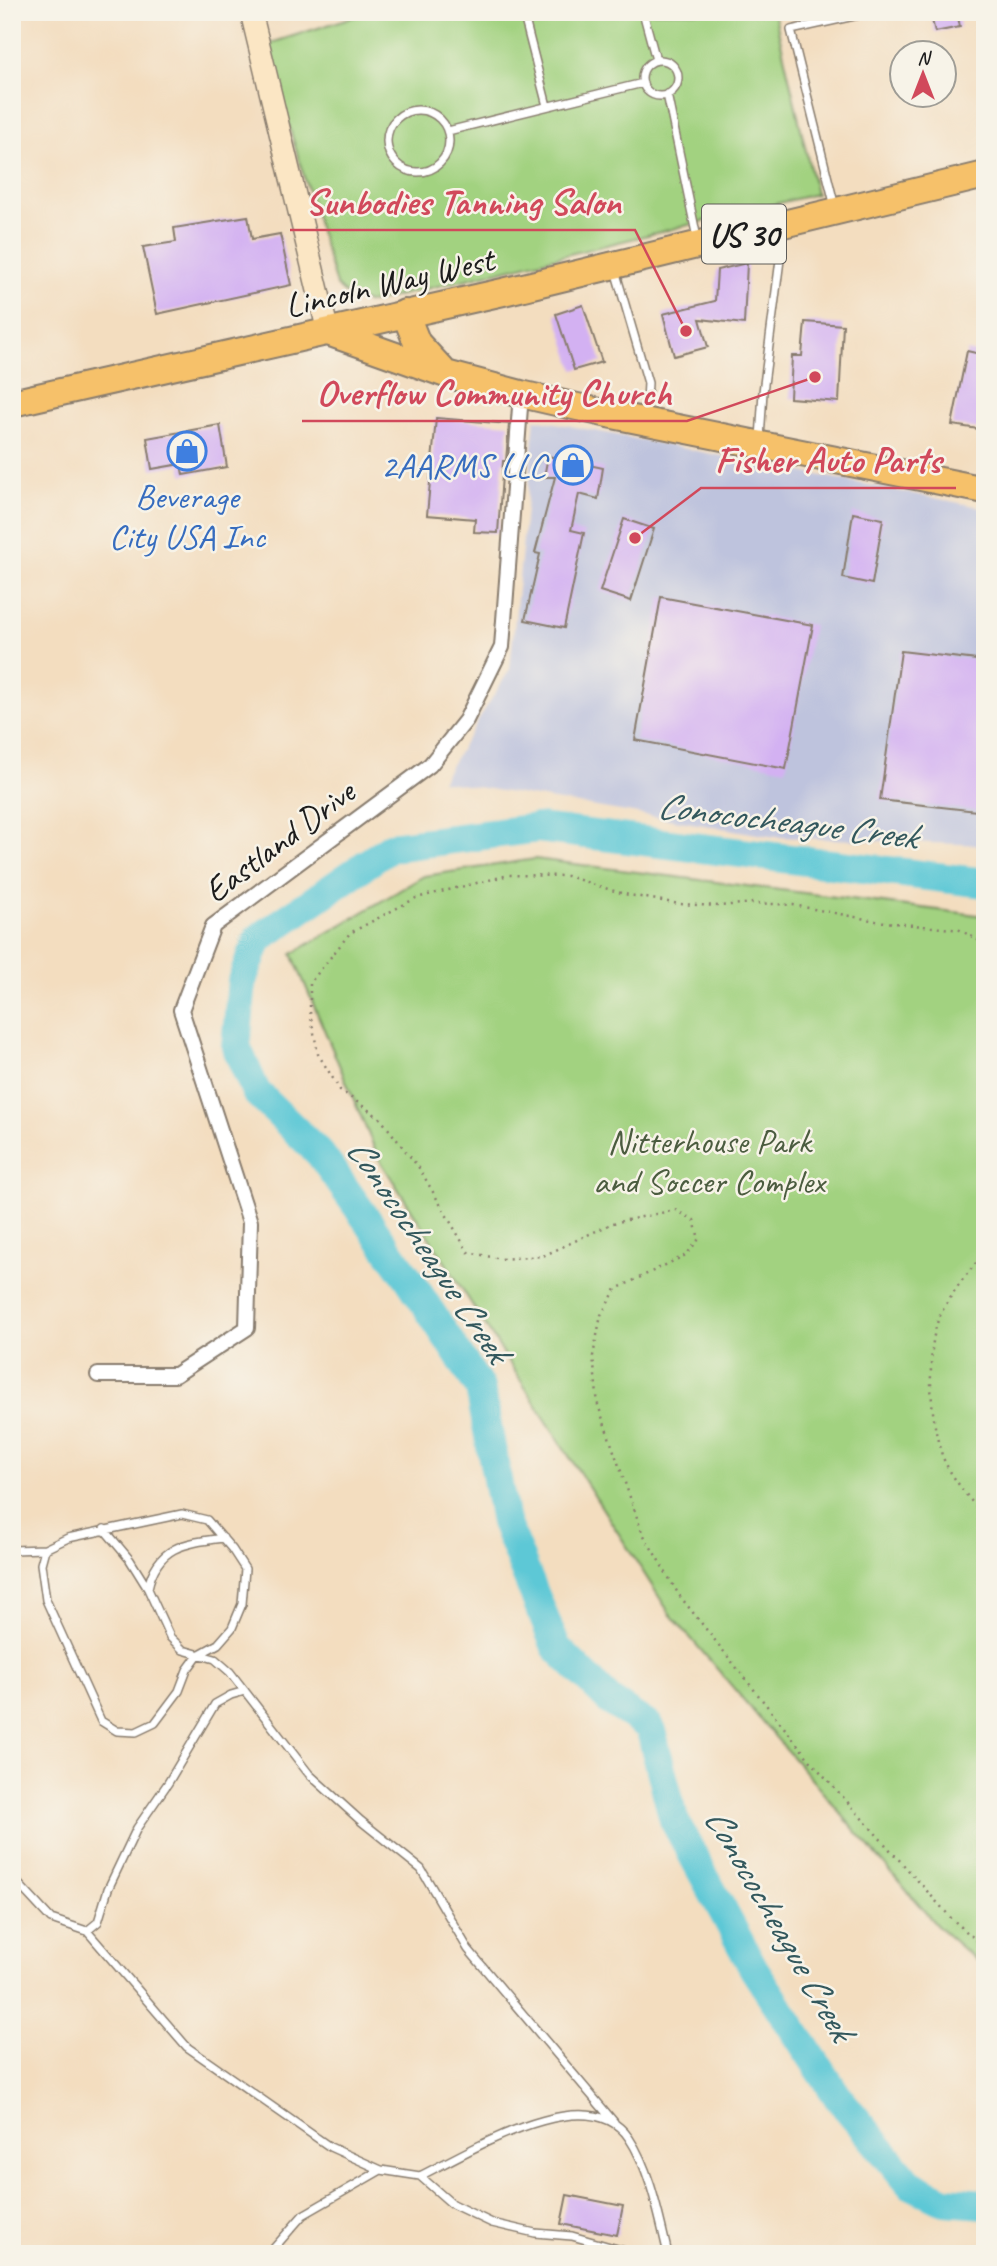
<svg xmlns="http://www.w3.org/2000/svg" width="997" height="2266" font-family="Caveat,sans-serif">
	<rect width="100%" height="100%" fill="#f7f3e8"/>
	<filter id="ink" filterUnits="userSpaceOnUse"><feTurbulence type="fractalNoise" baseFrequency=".0143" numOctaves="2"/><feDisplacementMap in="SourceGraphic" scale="14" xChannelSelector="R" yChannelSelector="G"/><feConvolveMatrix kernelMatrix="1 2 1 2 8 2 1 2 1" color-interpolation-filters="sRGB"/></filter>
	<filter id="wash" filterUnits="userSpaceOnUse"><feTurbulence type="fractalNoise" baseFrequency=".00686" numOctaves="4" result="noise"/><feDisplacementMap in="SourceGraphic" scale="28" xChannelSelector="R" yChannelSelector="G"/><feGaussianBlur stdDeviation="1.57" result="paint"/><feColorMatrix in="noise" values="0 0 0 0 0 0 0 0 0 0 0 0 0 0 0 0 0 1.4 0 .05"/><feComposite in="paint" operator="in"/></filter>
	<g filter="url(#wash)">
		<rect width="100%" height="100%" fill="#f3ddbf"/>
		<!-- industrial -->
		<path fill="#bec3dd" d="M535,419l450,89v337l-210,-8 -334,-56 69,-112z"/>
		<!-- green -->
		<path fill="#a2d280" stroke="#5f774e" stroke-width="2" d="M368,12h406l42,182 -447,109 -20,-6 -13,-12 -71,-240z
			M535,859l450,57v1052l-48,-42 -267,-312 -291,-455 -87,-205 132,-78z"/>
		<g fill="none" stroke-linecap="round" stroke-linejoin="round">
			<!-- river -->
			<path stroke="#5dc8d6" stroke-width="30" d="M985,883l-447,-55 -147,19 -133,92 -16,42 -6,65 20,46 64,62 89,125 71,109 25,134 51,125 54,54 40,26 24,93 80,149 84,128 72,87 35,17 40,3"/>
		</g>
		<g id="blocks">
			<!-- building -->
			<path fill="#d3b1f2" d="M930,12h27l3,15 -25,5z
				M248,216l4,23 28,-5 11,51 -134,29 -14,-67 33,-5 -2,-14z
				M747,263l-3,61 -44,-5 8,28 -34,9 -11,-42 52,-13 2,-31z
				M583,305l19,57 -28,8 -18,-56z
				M805,322l38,3 -4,77 -49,-4 2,-42h10z
				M967,351l18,4v75l-33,-5z
				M436,418l73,6 -3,37h-3l-5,72 -24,-1 1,-13 -48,-4z
				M220,425l7,42 -44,8 -2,-11 -29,5 -5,-31z
				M548,456l55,12 -5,31 -19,-5 -8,36 13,3 -20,95 -39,-8 15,-66 -5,-1 20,-76h-11z
				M853,513l30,6 -11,65 -29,-6z
				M624,519l30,10 -23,72 -31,-10z
				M661,597l152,28 -27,144 -151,-29z
				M901,651l84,10v151l-105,-12z
				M567,2195l56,11 -6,29 -56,-11z"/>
		</g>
	</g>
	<g filter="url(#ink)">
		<use href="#blocks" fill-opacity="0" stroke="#887c6e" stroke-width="2"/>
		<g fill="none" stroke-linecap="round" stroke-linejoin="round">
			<!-- lane casing -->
			<g stroke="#887c6e" stroke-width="10">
				<path id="lane" d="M523,12l24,94
					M643,12l13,48
					M642 78a18 18 0 1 1 36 0a18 18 0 1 1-36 0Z
					M667,94l30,144
					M387 141a31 31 0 1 1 62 0a31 31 0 1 1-62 0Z
					M448,131l195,-48
					M835,207l-44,-177 81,-18
					M615,270l33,113 -2,35
					M760,439l3,-47 18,-140v-24
					M182,1514l25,6 25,29 13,20 -3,35 -10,24 -14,16 -20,11 -11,15 -8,21 -24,32 -19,9 -19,-1 -16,-10 -55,-121 -5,-36 4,-15 23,-11z
					M104,1529l26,31 18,29 22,48 13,13 32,9 15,13 79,102 52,47 60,48 47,80 146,173
					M12,1550l33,-1
					M148,1588c9,-42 37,-45 75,-50
					M12,1877l39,42 36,12 100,116 143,100 51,23 39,6 32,28 40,19 43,10 37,3 63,18
					M87,1931l11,-9 10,-33 29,-61 31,-45 47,-79 16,-9 14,-4
					M420,2176c47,-23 168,-99 209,-38 21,31 30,79 39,116
					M273,2254l1,-6 29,-33 78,-45"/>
			</g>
			<!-- street casing -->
			<g stroke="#887c6e" stroke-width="18">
				<path id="street" d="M98,1375h77l72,-47 3,-106 -69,-212 32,-84 217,-161 36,-45 36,-73 19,-253"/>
			</g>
			<!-- secondary casing -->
			<g stroke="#887c6e" stroke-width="24">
				<path id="secondary" d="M251,12l77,320"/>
			</g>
			<!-- highway casing -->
			<g stroke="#887c6e" stroke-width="30">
				<path id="highway" d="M405,313l12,30 25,27
					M328,332l118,42 75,20 87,20 377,76
					M12,403l491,-111 482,-117"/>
			</g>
			<!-- path -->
			<path stroke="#887c6e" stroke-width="2.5" stroke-dasharray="2 5" stroke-linecap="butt" d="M985,944l-25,-14 -84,-9 -83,-16 -39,-2 -35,3 -40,-2 -55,-10 -57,-18 -58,-1 -93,23 -66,35 -40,50v29l8,42 22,36 40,28 39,50 49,84 33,7 42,-3 70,-33 62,-13 19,10 5,19 -13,16 -70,34 -15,26 -8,41 5,49 44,127 37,63 130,164 143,160 33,29
				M985,1252c-17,21 -35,41 -46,66 -14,31 -9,119 8,148 10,18 25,36 38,52"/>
			<!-- lane -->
			<use href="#lane" stroke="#fff" stroke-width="7"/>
			<!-- street -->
			<use href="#street" stroke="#fff" stroke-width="14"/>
			<!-- secondary -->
			<use href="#secondary" stroke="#fbe6c4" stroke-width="21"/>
			<!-- highway -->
			<use href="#highway" stroke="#f6c16b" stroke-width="26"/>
		</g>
	</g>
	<!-- icons -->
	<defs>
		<g id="shop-ring" transform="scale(2.0125)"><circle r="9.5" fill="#f7f3e8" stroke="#3f7fe0" stroke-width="1.5"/><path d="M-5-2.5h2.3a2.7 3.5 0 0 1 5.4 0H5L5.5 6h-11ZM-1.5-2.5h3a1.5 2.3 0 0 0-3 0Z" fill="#3f7fe0"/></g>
	</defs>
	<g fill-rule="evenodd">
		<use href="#shop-ring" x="187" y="451"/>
		<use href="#shop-ring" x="573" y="465"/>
	</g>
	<g text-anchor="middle" stroke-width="5" stroke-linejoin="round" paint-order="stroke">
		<!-- shield labels -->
		<rect fill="#f7f3e8" stroke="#5e5c59" stroke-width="2" x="702" y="204.5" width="84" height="59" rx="5"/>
		<g font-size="33" font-weight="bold" fill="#1c1c1c">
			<text x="744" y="246">US 30</text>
		</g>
		<!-- street labels -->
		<g font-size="35" fill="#1c1c1c" stroke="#f7f3e8">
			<text transform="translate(389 282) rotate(-13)" y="12">Lincoln Way West</text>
			<text transform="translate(279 841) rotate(-37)" y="12">Eastland Drive</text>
		</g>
		<!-- shop labels -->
		<g font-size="35" fill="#366cbe" stroke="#f7f3e8" text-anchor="end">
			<text x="546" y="477">2AARMS LLC</text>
			<text x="187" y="508" text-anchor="middle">Beverage<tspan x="187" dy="40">City USA Inc</tspan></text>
		</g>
		<!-- park labels -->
		<g font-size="35" fill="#4b5c3f" stroke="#f7f3e8">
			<text x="709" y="1153">Nitterhouse Park<tspan x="709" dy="40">and Soccer Complex</tspan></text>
		</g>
		<!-- water labels -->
		<g font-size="37" font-style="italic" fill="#33585d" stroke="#f7f3e8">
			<text transform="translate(787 820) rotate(7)" y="13">Conococheague Creek</text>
			<text transform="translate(429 1249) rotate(56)" y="13">Conococheague Creek</text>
			<text transform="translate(780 1923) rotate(60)" y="13">Conococheague Creek</text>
		</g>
	</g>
	<!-- callouts -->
	<path fill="none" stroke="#d1495b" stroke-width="2.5" d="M686 331L635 230H290M815 377L687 421H302M635 538L701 488H956"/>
	<g fill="#d1495b" stroke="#f7f3e8" stroke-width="2.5">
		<circle cx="686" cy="331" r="7"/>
		<circle cx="815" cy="377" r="7"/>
		<circle cx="635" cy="538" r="7"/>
	</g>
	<g font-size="37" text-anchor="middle" font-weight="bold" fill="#d1495b" stroke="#f7f3e8" stroke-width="5" stroke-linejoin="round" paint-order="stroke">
		<text x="463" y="214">Sunbodies Tanning Salon</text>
		<text x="494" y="405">Overflow Community Church</text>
		<text x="828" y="472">Fisher Auto Parts</text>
	</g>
	<!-- margin -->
	<rect width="997" height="2266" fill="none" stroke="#f7f3e8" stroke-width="42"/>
	<!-- north arrow -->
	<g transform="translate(923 74)"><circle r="33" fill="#f7f3e8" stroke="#9f9d96" stroke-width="2"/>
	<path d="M0-5L12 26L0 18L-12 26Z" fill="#d1495b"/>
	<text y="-10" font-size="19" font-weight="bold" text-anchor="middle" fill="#1c1c1c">N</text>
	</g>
</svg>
